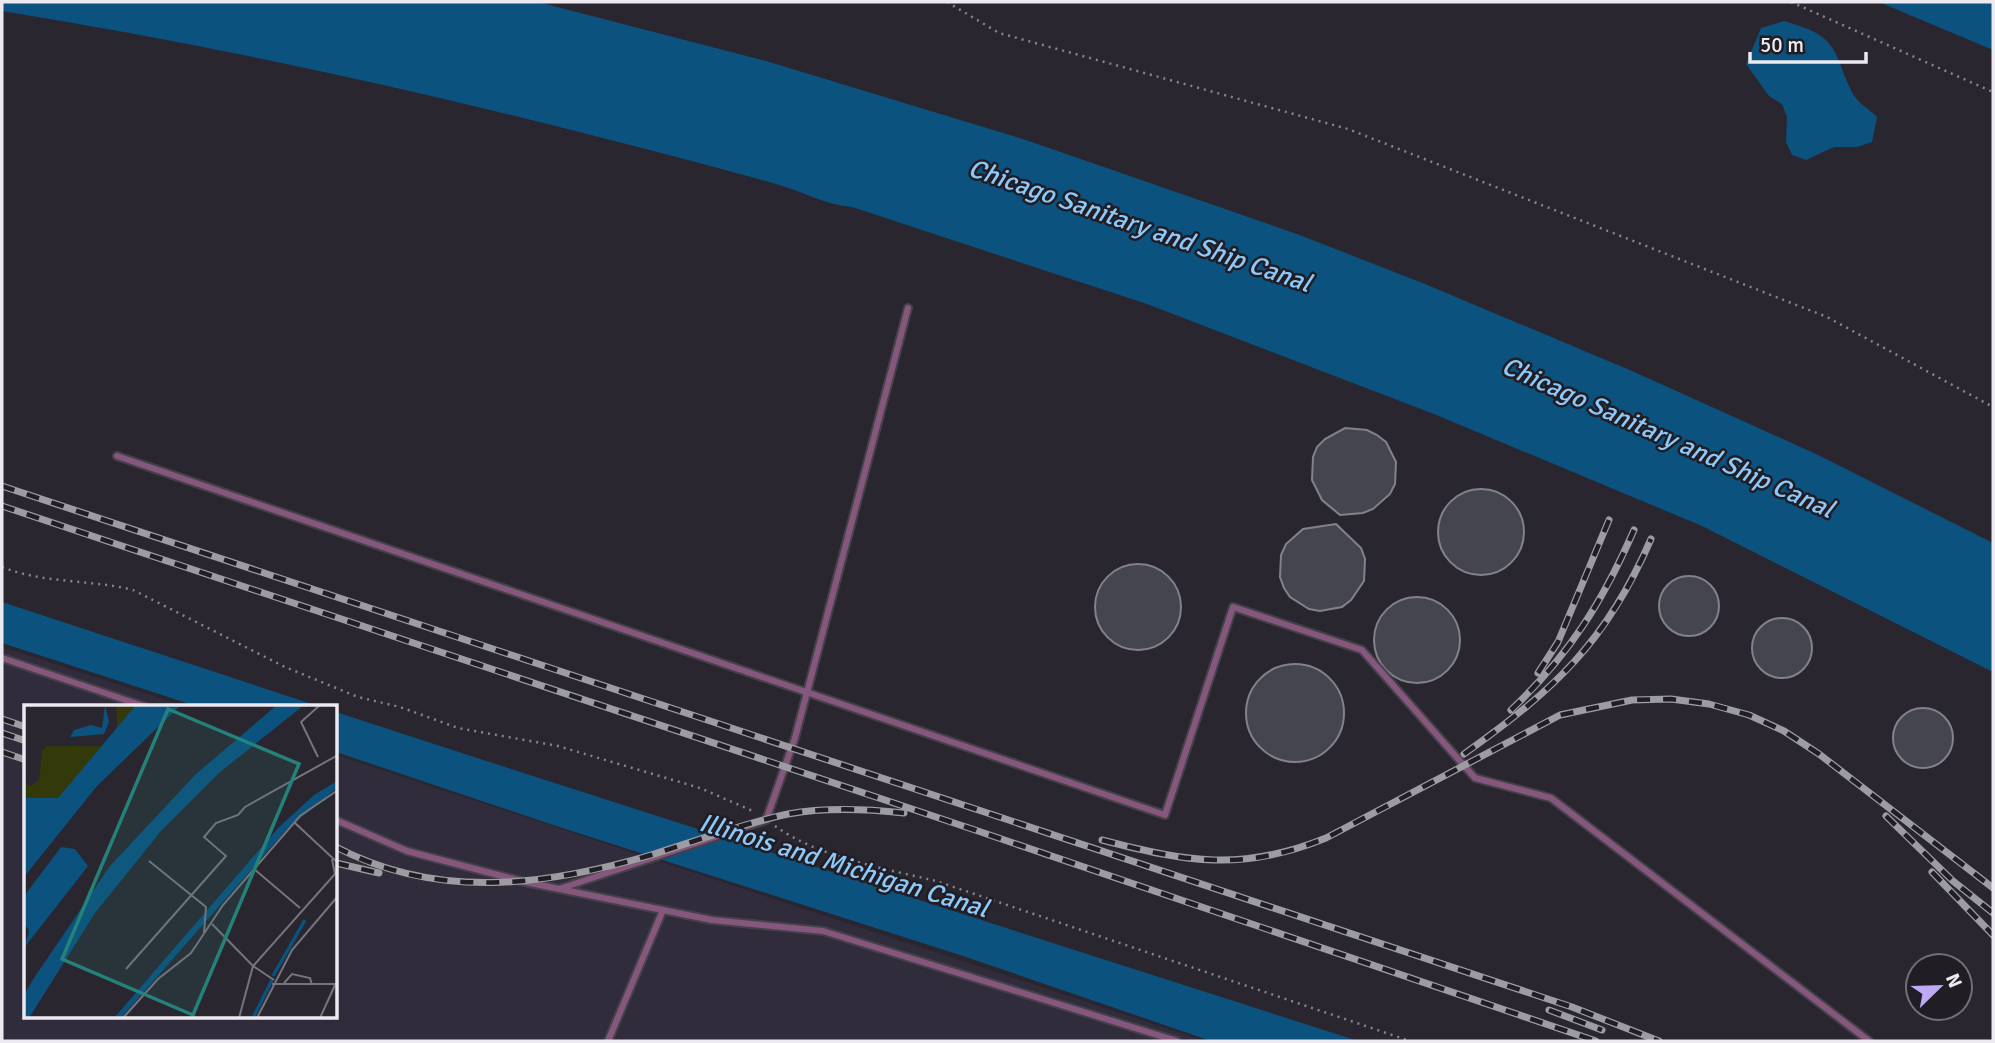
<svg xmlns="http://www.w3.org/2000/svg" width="1995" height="1043" font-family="Signika,sans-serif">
	<rect width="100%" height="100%" fill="#29262f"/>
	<!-- built -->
	<path fill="#312c3b" d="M2,647l185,60h-161v310h310v-262l869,286h-1203z"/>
	<!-- water -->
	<path fill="#0b527e" d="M2,2h536l228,59 257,78 274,95 128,50 207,87 184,83 177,89v129l-291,-146 -268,-112 -287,-110 -295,-97c-27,-2 -50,-16 -76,-23 -63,-18 -126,-34 -189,-50 -194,-50 -388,-91 -585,-123z
		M1879,2h114v48z
		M1784,21c57,16 47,28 69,73 5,9 16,15 24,23l-5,25 -15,5h-23l-28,13 -14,-5 -6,-13 1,-25 -5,-13 -13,-8 -23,-32 15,-36z
		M2,602l319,105h-122l-197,-64z
		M336,712l138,45 884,284h-147l-248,-85 -410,-131 -217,-73z"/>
	<!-- building -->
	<path fill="#45454f" stroke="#82828d" stroke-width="2" d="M1345,428l22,2 10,5 9,7 10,20 -1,22 -5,10 -17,15 -10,4 -23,2 -18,-15 -10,-20 1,-23 4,-10 8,-8z
		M1438 532a43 43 0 1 1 86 0a43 43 0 1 1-86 0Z
		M1336,524l25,24 4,11 -1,22 -13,19 -9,7 -22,4 -11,-2 -19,-12 -6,-9 -4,-11 1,-22 5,-11 17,-15z
		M1095 607a43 43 0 1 1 86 0a43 43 0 1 1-86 0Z
		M1659 606a30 30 0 1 1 60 0a30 30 0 1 1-60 0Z
		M1374 640a43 43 0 1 1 86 0a43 43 0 1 1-86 0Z
		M1752 648a30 30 0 1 1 60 0a30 30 0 1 1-60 0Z
		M1246 713a49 49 0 1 1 98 0a49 49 0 1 1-98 0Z
		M1893 738a30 30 0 1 1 60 0a30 30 0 1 1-60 0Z"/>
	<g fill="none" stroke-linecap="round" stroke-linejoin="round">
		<!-- lane casing -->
		<g stroke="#44414a" stroke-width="10">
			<path id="lane" d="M117,456l1048,359 68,-208 129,43 113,128 76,20 318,243
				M2,658l144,49
				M336,820l71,31 118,31 187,38 111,11 354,110
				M559,889l207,-69 29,-82 113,-430
				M608,1041l55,-131"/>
		</g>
		<!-- path -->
		<path stroke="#88858d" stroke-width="2.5" stroke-dasharray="2 5" stroke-linecap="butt" d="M947,2l52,31 349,96 479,188 166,90
			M1791,2l202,90
			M2,567c43,17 87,12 131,23l152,77 73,30 42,10 58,21 100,18 142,42 55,24
			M775,826c45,32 108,42 161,55l474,160"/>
		<!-- lane -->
		<use href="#lane" stroke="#86577c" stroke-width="6"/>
		<!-- rail casing -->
		<g stroke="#9e9ca3" stroke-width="7">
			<path id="rail" d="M2,486l1570,521 87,34
				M2,506l973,324 621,211
				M1538,673l20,-31 51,-122
				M1511,710c58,-55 91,-107 123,-180
				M2,719l24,8
				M2,733l24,8
				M2,752l24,8
				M1464,754c90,-64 142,-111 187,-215
				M1886,816l67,65 40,32
				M1102,840c85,22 140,32 224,-2l234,-123 72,-15 39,-1 38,5 40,11 35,16 35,23 174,134
				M336,847c101,53 209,39 315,8 45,-14 90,-31 137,-41 39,-7 78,-5 116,-1
				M336,863l43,10
				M1932,872l61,63
				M1549,1010l53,20"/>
		</g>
		<!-- rail -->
		<use href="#rail" stroke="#201d25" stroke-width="4.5" stroke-dasharray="13" stroke-linecap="butt"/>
	</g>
	<g text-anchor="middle" stroke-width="5" stroke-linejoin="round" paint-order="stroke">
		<!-- water labels -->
		<g font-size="26" font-style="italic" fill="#8dc8f8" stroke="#201d25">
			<text transform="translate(1140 225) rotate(19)" y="9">Chicago Sanitary and Ship Canal</text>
			<text transform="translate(1668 437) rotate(24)" y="9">Chicago Sanitary and Ship Canal</text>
			<text transform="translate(844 865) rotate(17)" y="9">Illinois and Michigan Canal</text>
		</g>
	</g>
	<!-- overview -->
	<g transform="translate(24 705)">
		<rect width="313" height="313" fill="#29262f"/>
		<path d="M92,0h20l-19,26v-10zM23,41h58l-47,52h-34v-15l7,3 8,-6 3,-30z" fill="#333908"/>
		<path d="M81,0l4,17 -5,12 -34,3 4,-7 17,-5 11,3zM112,0h45l-84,81 -73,91v-79h34zM253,0h27l-85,68 -58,58 -66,82 -66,105h-5v-23l10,-17 76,-112 86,-92zM313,76v7l-50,41 -166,189h-7l165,-191 35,-32zM37,142l14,2 13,17 -64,82 5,-17 -5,-8v-27z" fill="#0b527e"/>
		<path fill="none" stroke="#0b527e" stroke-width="3.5" d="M249,271l32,-56M229,313l19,-38"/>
		<path fill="none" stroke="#77747c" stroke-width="2" d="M294,52l-17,-35 19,-17M271,118l43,40M125,156l57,46 -2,26M230,164l46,39M188,219l41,42 21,14M102,264l100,-113 -22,-19 12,-14 22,-8 7,-8 93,-52M260,278l8,-9 18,4 2,7M248,279h66M99,313l35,-39 33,-26 32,-48 77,-89 38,-26M215,313l14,-52 82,-92 -3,-15M233,313l35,-68 46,-54M296,313l15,-33"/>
		<path fill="#25827b" fill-opacity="0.15" stroke="#25827b" stroke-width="3.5" d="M144,4l131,55 -106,251 -131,-56z"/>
		<rect width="313" height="313" fill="none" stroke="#eceaf0" stroke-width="3.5"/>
	</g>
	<!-- border -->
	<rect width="1995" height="1043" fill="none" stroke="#eceaf0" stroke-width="7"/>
	<!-- north arrow -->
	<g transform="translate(1939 987) rotate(67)"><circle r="33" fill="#201d25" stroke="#726f76" stroke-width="2"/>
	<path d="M0-5L12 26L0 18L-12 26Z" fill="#bea9f5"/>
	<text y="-10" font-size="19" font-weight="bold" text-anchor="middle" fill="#eceaf0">N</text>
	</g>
	<!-- scale -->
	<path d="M1750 52v10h116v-10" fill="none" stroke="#eceaf0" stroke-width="3.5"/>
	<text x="1760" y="52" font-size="21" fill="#eceaf0" stroke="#201d25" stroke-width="5" paint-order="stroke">50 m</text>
</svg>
